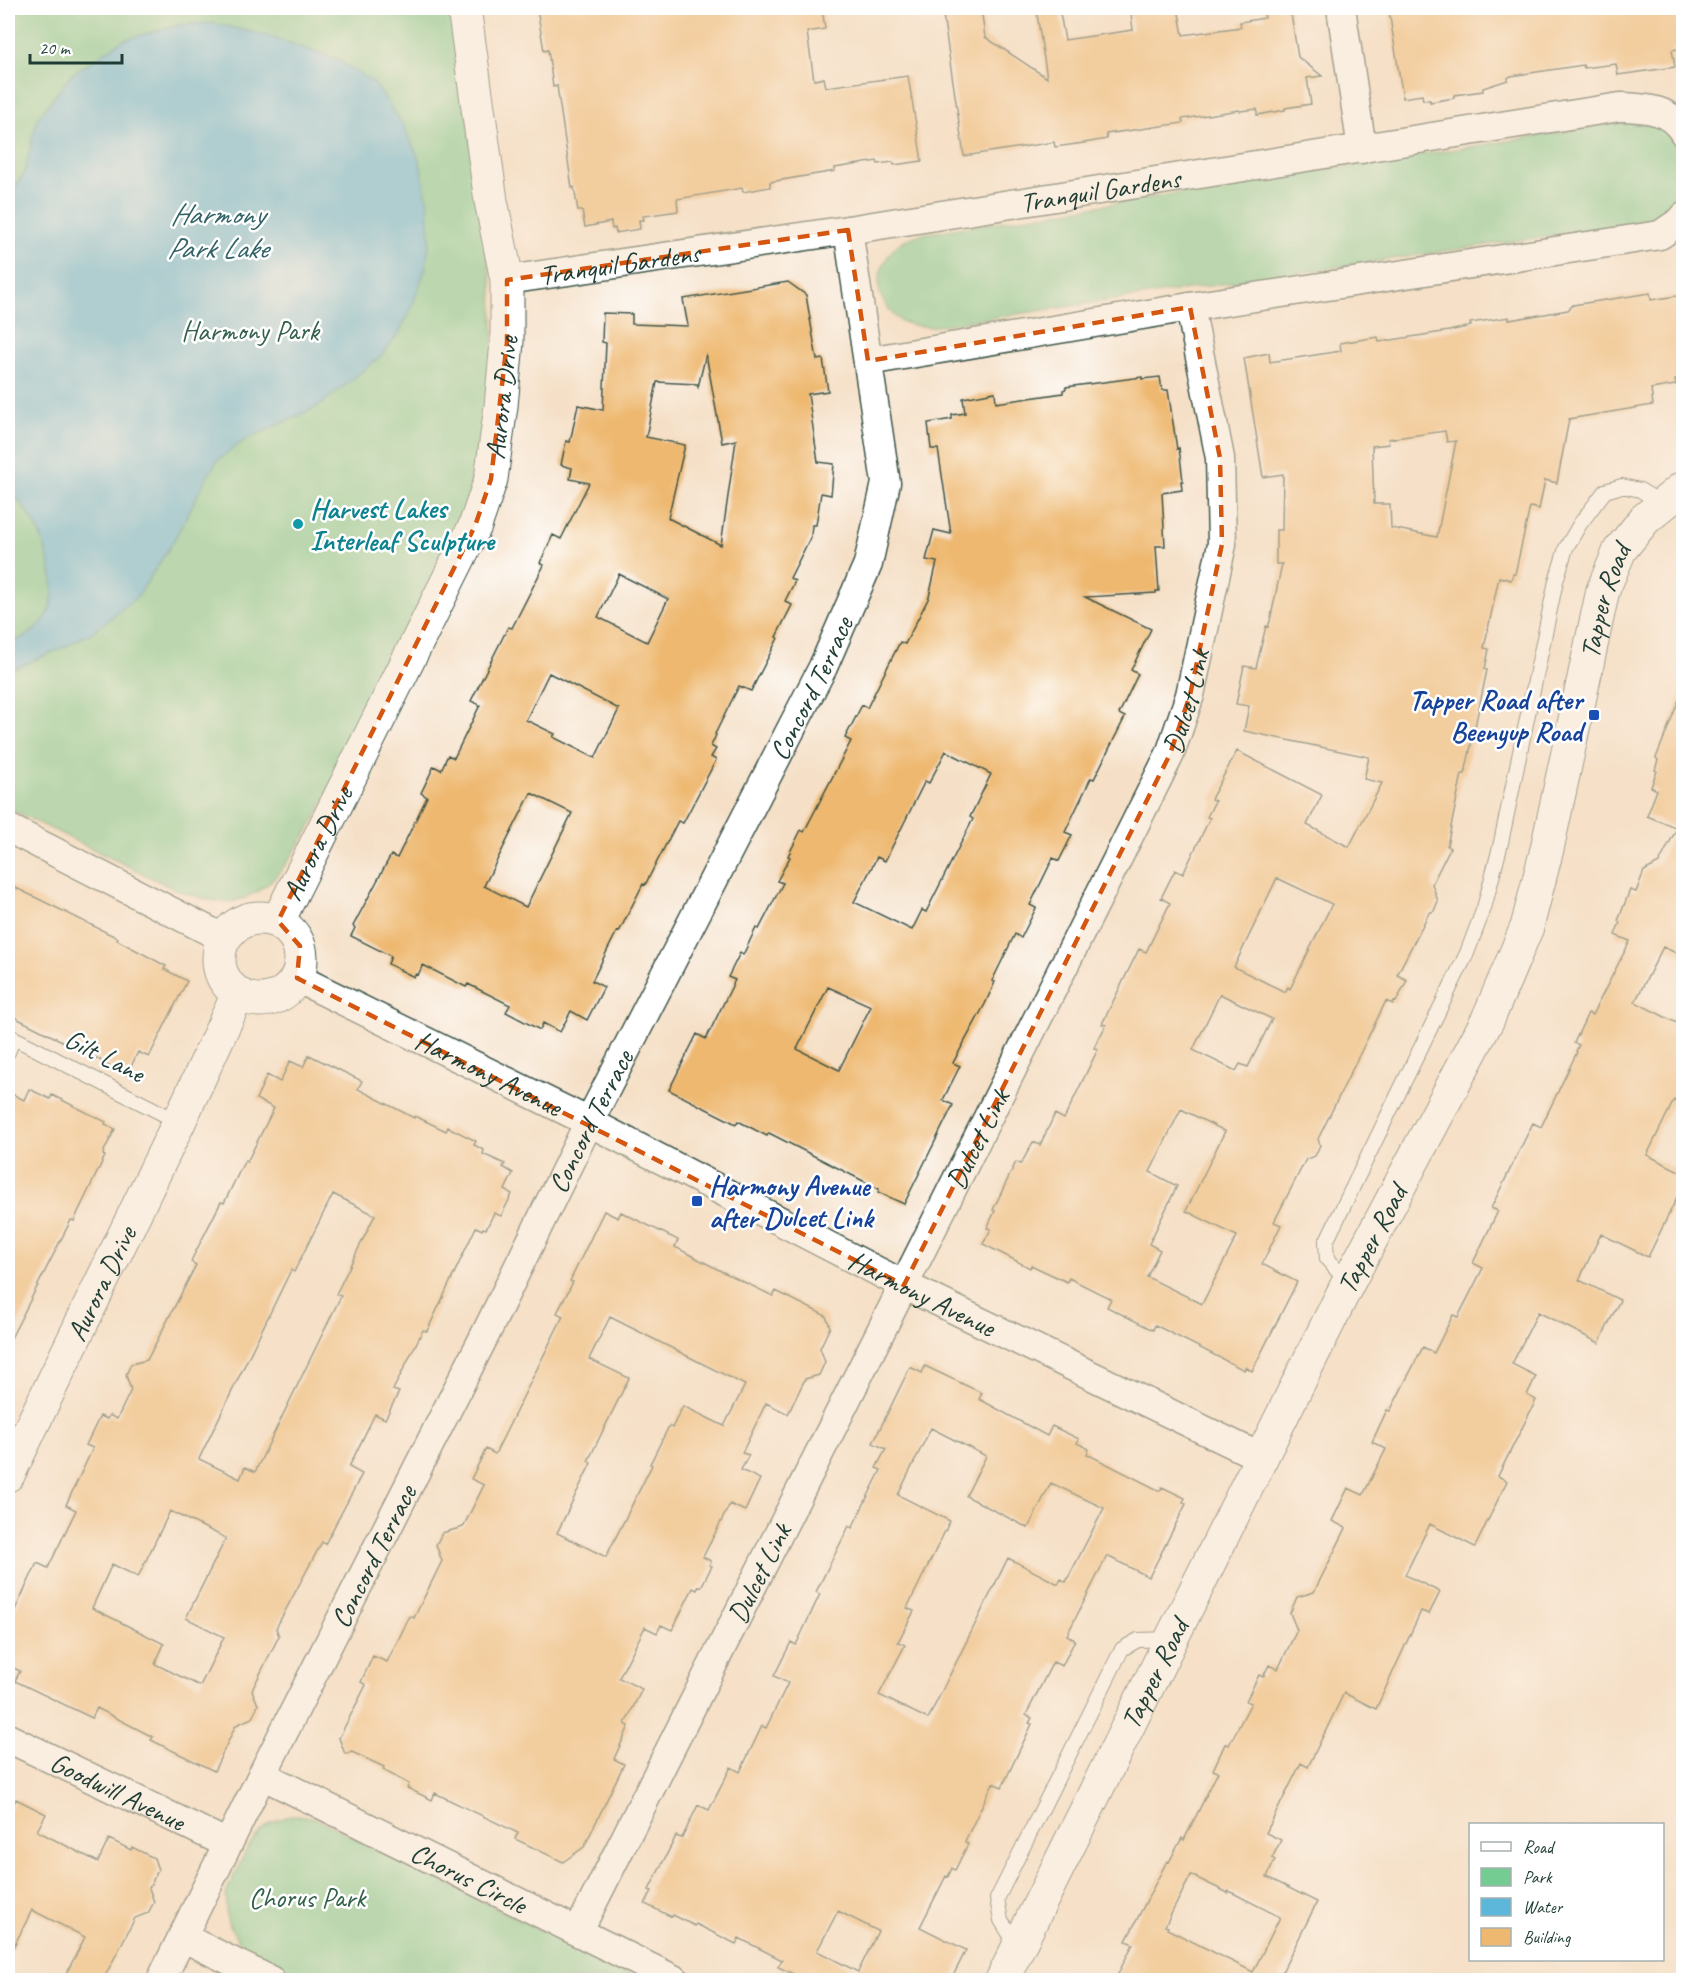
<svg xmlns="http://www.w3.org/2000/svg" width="1691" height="1988" font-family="Caveat,sans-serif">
	<rect width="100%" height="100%" fill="#fff"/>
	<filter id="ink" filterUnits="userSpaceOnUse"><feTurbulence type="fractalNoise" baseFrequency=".0167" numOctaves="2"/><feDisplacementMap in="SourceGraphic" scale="12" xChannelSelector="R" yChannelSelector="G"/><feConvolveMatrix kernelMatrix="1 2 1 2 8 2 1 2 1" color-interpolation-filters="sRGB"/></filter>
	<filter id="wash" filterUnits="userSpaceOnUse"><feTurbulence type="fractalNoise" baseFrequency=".008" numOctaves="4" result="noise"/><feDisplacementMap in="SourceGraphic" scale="24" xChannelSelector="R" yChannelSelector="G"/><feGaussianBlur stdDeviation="1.35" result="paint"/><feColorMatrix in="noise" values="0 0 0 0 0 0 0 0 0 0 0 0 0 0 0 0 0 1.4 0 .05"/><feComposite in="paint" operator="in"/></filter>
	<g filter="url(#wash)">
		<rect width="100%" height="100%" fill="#f5e0c7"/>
		<!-- green -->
		<path fill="#74cc92" stroke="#4a8463" stroke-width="1.5" d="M8,8h443l41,278 2,67 -16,136 -166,336c-20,30 -39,68 -78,76 -17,3 -38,-5 -55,-10l-171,-83z
			M1626,122l31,3 20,16 6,16v29l-5,14 -21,18 -21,5 -706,104c-9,-1 -18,-1 -27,-5 -11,-6 -22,-21 -24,-34 -2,-15 9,-36 21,-45 7,-5 14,-6 22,-9z
			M297,1815l18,3 326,162h-331l-55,-27 -9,-5 -8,-8 -10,-17 -2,-9v-18l2,-8c18,-35 25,-67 69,-73z"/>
		<!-- water -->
		<path fill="#5cb7da" stroke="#3e7a87" stroke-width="1.5" d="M213,23l51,12 72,24 38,24 29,41 17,38 8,42 2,35 -5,31 -13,37 -13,26 -18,23 -62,50 -76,35 -26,20 -13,21 -31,60 -35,54 -47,37 -31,16 -46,20h-6v-25c47,-16 52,-48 38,-92 -3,-10 -6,-21 -12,-30 -8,-13 -19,-24 -26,-38v-287l17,-25 12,-53 34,-44 52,-35 56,-15z"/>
		<g id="blocks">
			<!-- building -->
			<path fill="#eeb870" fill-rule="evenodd" d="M537,8h285l3,21 -18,3 7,48 10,-2 2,9 82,-11 14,85 -28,4 -1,-3 -15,2 -1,-3 -42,7v3l-65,11v5l-27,5 -1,-4 -65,11 1,12 -35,5 1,4h-5l1,9 -24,4 -1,-5 -3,1 -1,-7 -26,5 -3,-16h-4l-4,-24 -2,1 -15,-102 -4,1 -5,-37 -4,1z
				M942,8h39l4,29 62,41 -11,-70h23l6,32 68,-10 -2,-16 41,-6h6l5,27 58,-8 -1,-5 25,-4 -2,-10h27l8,49 24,19 -15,2 4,26 -26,4v2l-28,5v-6l-17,2 -1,-1 -57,9 1,4 -77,11 1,5 -23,4 -29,4 -1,-5 -90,14z
				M1412,8h271v40l-11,2 3,17 -57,8 -2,-11 -32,4 -1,-3 -72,11 -3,2v2l-25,8v3l-29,4v3l-24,4v-2h-7l-1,-5 -19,3 -14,-87z
				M788,282l18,13 11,65 6,-1 5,32 -20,3 10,68 16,2 -3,31 -10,-2 -5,32h-4l-1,11 -21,42 5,3 -10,20 7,4 -16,32 2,1 -27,53 -12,-5 -24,48 1,1 -5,11 5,3 -5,8 5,3 -33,63 -5,-2 -33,64 -2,-1 -24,48 -2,-1 -25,50 12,6 -17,33 -16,-9 -11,21 -17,-9 -3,7 -34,-18 4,-7 -42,-21 -2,3 -43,-22 -5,10 -2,-1 -2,3 -26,-13 3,-8 -40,-20 4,-8 -2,-2 38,-71 6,3 30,-61 -6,-4 13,-27 7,4 7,-15 6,3 26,-53 -9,-4 37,-74 4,1 32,-63 -4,-2 13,-28 8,4 28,-56 -19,-4 2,-11 -11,-3 5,-24 4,1 8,-37 25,5 3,-67 -4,-1 1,-29 29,1v10l56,2 -5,-27zM706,354l16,89 14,-3 -15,105 -53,-27 17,-73 -39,-8 11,-55 40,2 1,3zM619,574l49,25 -21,43 -49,-25zM549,673l70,36 -24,49 -42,-21 2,-3 -29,-14zM531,793l41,20 -46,94 -42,-21z
				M1650,293l1,7 32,-5v43l-5,6 5,35 -8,1 1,5 -25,4 2,16 -84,14 -12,64 -12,-3 -6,29 -9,-2 -15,67h-2l-2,6 -12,-3 -15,71 5,1 -4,20 2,1 -22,104h-3l-15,72 3,2 -18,36 6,17 -4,10 -5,2 -32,62 10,5 -11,22 -2,-1 -1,3 -7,-3 -68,138 2,6 -5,11 -9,3 -32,63 7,3 -19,39 35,18 -45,89 -7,-4 -1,3 -89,-45 -2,5 -46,-23 4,-8 -42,-21 -2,4 -36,-17 -1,3 -47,-24 8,-15 -4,-1 8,-17 -2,-1 23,-48 5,2 12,-22 7,3 15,-31 9,5 34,-70 -4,-1 12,-23 -4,-1 37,-75 7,3 24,-49 -9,-5 14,-28 8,4 27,-56 -3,-1 8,-16 -4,-2 26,-48 85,44 -15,30 42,22 33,-64 -18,-4 5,-22 -125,-26 5,-25 -13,-2 8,-38 12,2 10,-42 2,1 2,-6 12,-57h-6v-34h6l1,-56 -20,3 -19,-119 25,-5 1,9 71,-11 -1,-8 38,-6 1,5 70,-11 22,-5 -1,-3 39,-6v3l59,-10 5,-5zM1445,431l2,11 9,-1 -19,96 -46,-9 -1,-24h-16l-2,-58 17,-2 -1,-5zM1277,878l55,26 -42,85 -2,-2 -3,5 -51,-25zM1220,994l52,25 -24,48 -8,-3 -4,7 -43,-21zM1181,1109l44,22 -39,80 51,25 -35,68 -55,-27 13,-27 -11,-6 28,-58 -27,-14z
				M1142,377v2l18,-2 2,13h6l9,59 2,-1 4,33h-2l1,9 -20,3 3,53h-9l3,45h-3v2l-71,4 66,32 -20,41 7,4 -19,40 6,3 -31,62 -3,-1 -26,54 7,3 -13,26 -6,-3 -23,47 6,3 -15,30 -6,-4 -23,47 3,1 -10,22 -32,59 7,3 -17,34 10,5 -49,99 -26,-12 1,-3 -110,-56 -2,3 -29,-15 -2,3 -67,-34 28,-56 9,5 29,-59 -7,-3 12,-24 3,2 13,-27 3,1 24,-46 -6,-2 13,-24 -2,-1 13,-26 3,2 47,-91 -6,-3 17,-33 5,3 33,-66 5,2 24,-47 8,-35 -11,-2 8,-30 17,4 -13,-85h-7l-3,-26 24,-4v-4l13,-2 -2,-15 32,-6 1,11 67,-10v-3l3,-1v-2zM946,751l45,23 -21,43 3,2 -47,93 -4,-2 -10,20 -58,-28 23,-45 8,4 40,-80 4,2zM828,987l43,19 -32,64 -42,-21z
				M1682,692l1,264 -20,-9 -28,55 48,24v78l-9,-4 -27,55 36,18v12l-35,72 -47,-23 -22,46 41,20 -21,43 -61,-31 -26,52 24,12 -9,19 9,5 -38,76 9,5 -32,66 -45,-23 -25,51 35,17 -11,22 -8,-3 -45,98 -32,-16 -36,74 -7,-4 -35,70 15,7 -9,18 3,2 -8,17 50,25 -39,78h-163l18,-36 -7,-3 41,-80 2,1 13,-24 2,2 34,-68 -5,-2 12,-26 4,1 22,-42 -5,-2 13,-26 4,2 6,-12 9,4 19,-39 -7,-17 7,-16 17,-5 32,-64 -14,-7 16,-33 15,7 23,-46 -14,-7 15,-32 3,1 33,-64 11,6 19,-38 5,2 25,-49 -10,-5 25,-52 -7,-3 42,-85 8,4 36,-75 -1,-1 3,-6 -5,-2 14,-30 4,2 38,-74 -15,-6 5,-13 -2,-1 12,-31 6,2 8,-21 15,-8 18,-35 -30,-12 10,-26 -6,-3 6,-16 -2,-1 3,-10 -2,-2zM1191,1875l37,18 1,-2 51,26 -27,55 -86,-43 1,-2 -3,-1z
				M8,884l110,54 -1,2 49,26 -2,3 23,12 -38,76 -11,-5 -11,23 -26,-13 1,-1 -94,-47z
				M309,1055l53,26 -4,8 56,29 1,-2 31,15 2,-4 28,14 -2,4 10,5 -1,4 22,10 -2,3 10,6 -8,17 7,4 -11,22 -7,-3 -8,16 -3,-1 -1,2 -6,-3 -49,104 -4,-1 -30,60 6,2 -14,27 -10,-5 -26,53 13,7 -37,70 -3,-2 -46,86 3,8 -27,54 6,15 -6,13 -16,7 -22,46 -63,-31 2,-3 -56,-29 -5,10 -77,-37 5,-10 -12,-6v-57l6,4 23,-49 11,5 28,-58 -10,-5 27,-57 -7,-3 14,-29 7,3 2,-4 8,4 14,-29 -5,-15 5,-11 16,-4 49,-95 -5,-3 1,-3 29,-57 3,1 21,-43 2,2 27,-54 -18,-9 11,-24 13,7 10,-21 13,6zM333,1194l42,21 -39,79 5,2 -86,176 -10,-5 -5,12 -41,-20 92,-189 3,2zM170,1511l56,27 -40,80 38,19 -24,49 -45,-22 9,-20 -72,-36 20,-44 26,13z
				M29,1089l21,10 2,-4 54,27 -1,2 10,5 -11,22 -1,4 2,1 -26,54 -5,11 -3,-1 -63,124v-252l16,8z
				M604,1211l14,7 3,-6 57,28 -3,7 46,24 52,25 3,-5 50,25 4,11 -10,21 5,14 -6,13 -14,4 -17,35 -22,-11 -24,50 7,2 -8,15 19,9 -15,32 -15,-7 -27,53 8,4 -2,4 3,1 -11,21 -2,-1 -2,4 -4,-2 -21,42 -11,-5 -4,8 -12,-6 -26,51 23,11 -17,35 4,2 -15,33 10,5 -40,83 -21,15 -48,-23 3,-6 -83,-40 -3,7 -25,-12 2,-4 -26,-14 1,-3 -32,-15 -7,2 -6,-16 27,-53 -5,-3 12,-26 14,6 23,-46 4,2 28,-57 -6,-16 6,-12 21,-6 21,-42 -13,-6 15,-30 9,5 68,-138 -6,-3 16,-31 -3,-1zM610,1317l135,68 -21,41 -41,-20 -11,22 -3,-2 -19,38 2,1 -46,92 -49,-24 34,-70 -3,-2 41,-83 -40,-19z
				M925,1366l57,27 -3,6 68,37 5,-10 27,13 -2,4 12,6 -2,5 73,37 2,-4 23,11 -2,4 3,2 -37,73 -42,-21 -40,79 8,5 -13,26 -9,-4 -27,53 6,3 -3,5 3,1 -30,63 -9,-4 -27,56 -1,3 3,2 -13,26 -3,-2 -4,9 -2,-1 -26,51 46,23 -15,30h-144l-29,-13 4,-7 -43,-22 -3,6 -40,-20 -1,2 -22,-11 -1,2 -27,-13 7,-13 -3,-1 27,-54 6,2 16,-33 11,5 22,-43 9,5 22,-46 4,2 22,-45 -14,-7 17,-34 5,3 24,-51 -4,-2 33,-66 3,2 29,-58 -5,-2 10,-19 -13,-6 37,-76 12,6zM931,1428l55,28 -20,40 62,32 23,-45 53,25 -38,74 -5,-3 -3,5 -50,-26 -80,161 -49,-24 26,-50 -7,-3 16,-31 -7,-3 43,-87 -52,-26zM838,1911l40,20 -20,41 -41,-21z
				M16,1799l30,15 -9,17 61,31 11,-23 22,11 1,-3 22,11 4,12 -9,18 5,14 -6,11 -13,5 -32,62h-40l22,-43 -53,-27 -24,48v-143z"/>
		</g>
	</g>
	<g filter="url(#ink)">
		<use href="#blocks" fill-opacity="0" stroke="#3f554a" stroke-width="1.5"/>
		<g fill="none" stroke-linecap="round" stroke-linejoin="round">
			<!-- service casing -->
			<g stroke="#3f554a" stroke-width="16">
				<path id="service" d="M8,1035l171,87
					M8,1052l6,-14
					M1347,1282l-20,-23 -1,-17 141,-289 17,-45 16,-61 56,-266 10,-33 14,-24 25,-33 17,-5 18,4 23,14
					M1017,1946l-16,-26 -4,-21 125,-250 16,-9 33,-1"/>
			</g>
			<!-- minor casing -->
			<g stroke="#3f554a" stroke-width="31">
				<g id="minor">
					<path d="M1341,8l21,141"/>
					<path id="s1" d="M507,280l341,-50 772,-123c25,1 50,1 64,26"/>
					<path d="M868,361l322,-54 470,-72 22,-15 2,-3"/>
					<path d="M8,828l215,110"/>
					<path id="s2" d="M297,978l292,144 315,163 358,173"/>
					<path id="s3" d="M8,1738l220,106"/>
					<path id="s4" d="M262,1775l413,205"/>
					<path id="s5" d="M578,1932l326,-647 266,-531 20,-59 32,-151 -2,-86 -30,-151"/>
					<path d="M182,1937l88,43"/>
					<path id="s6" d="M161,1980l101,-205 225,-444 102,-209 234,-455 45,-103 18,-81 -38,-253"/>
				</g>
			</g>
			<!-- tertiary casing -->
			<g stroke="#3f554a" stroke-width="35">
				<g id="tertiary">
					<circle cx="260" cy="959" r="41"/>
					<path id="s7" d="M278,921l197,-395 16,-47 10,-73 6,-64v-62l-16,-79 -27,-193"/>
					<path id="s8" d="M8,1475l171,-353 59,-128"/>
					<path id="s9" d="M1002,1980l346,-697 140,-264 39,-92 20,-78 56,-259 17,-40 25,-31 39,-32"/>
				</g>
			</g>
			<!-- service -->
			<use href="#service" stroke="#fff" stroke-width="14"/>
			<!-- minor -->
			<use href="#minor" stroke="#fff" stroke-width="28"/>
			<!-- tertiary -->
			<use href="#tertiary" stroke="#fff" stroke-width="33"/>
		</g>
	</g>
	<!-- marked area -->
	<path d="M0 0H1691V1988H0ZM848,230l20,131 322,-54 30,151 2,86 -32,151 -20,59 -266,531 -607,-307 3,-32 -22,-25 197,-395 16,-47 16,-137v-62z" fill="#f5e0c7" fill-opacity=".55" fill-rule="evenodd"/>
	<path fill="none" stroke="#d45610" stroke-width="4.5" stroke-dasharray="12 8" stroke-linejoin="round" d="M848,230l20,131 322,-54 30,151 2,86 -32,151 -20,59 -266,531 -607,-307 3,-32 -22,-25 197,-395 16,-47 16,-137v-62z"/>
	<!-- markers -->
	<circle fill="#0f9aa8" stroke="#fff" stroke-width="2" cx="298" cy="524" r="6"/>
	<g fill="#1a4fb4" stroke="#fff" stroke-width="2">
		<rect x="1588" y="709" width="12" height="12" rx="3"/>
		<rect x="691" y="1195" width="12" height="12" rx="3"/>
	</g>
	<g text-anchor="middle" stroke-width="5" stroke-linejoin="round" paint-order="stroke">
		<!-- street labels -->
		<g font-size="28" fill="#1f3d34" stroke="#fff">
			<text dy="10" stroke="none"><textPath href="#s1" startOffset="600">Tranquil Gardens</textPath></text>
			<text dy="10" stroke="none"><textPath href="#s1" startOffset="114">Tranquil Gardens</textPath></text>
			<text dy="10" stroke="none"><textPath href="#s7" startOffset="573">Aurora Drive</textPath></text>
			<text dy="10" stroke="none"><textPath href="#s9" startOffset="1512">Tapper Road</textPath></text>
			<text dy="10" stroke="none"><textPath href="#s6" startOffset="1446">Concord Terrace</textPath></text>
			<text dy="10" stroke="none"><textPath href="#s5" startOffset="1374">Dulcet Link</textPath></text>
			<text dy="10" stroke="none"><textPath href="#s7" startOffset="87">Aurora Drive</textPath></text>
			<text transform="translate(105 1055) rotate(27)" y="10">Gilt Lane</text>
			<text dy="10" stroke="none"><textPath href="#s2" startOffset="214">Harmony Avenue</textPath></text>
			<text dy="10" stroke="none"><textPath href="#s6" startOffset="960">Concord Terrace</textPath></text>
			<text dy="10" stroke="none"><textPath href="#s5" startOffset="888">Dulcet Link</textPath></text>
			<text dy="10" stroke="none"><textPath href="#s9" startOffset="828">Tapper Road</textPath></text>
			<text dy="10" stroke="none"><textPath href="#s8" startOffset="213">Aurora Drive</textPath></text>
			<text dy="10" stroke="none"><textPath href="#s2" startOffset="700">Harmony Avenue</textPath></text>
			<text dy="10" stroke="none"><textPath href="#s6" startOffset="474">Concord Terrace</textPath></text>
			<text dy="10" stroke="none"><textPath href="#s5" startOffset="402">Dulcet Link</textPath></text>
			<text dy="10" stroke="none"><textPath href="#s9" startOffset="342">Tapper Road</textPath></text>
			<text dy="10" stroke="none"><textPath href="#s3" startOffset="122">Goodwill Avenue</textPath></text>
			<text dy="10" stroke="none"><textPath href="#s4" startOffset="231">Chorus Circle</textPath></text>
		</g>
		<!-- park labels -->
		<g font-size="28" fill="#34614c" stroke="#fff">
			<text x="250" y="340">Harmony Park</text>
			<text x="307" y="1907">Chorus Park</text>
		</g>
		<!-- culture labels -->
		<g font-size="28" font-weight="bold" fill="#0d838f" stroke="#fff" text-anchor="start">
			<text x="310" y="518">Harvest Lakes<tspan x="310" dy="32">Interleaf Sculpture</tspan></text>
		</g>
		<!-- transit labels -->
		<g font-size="28" font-weight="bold" fill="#164399" stroke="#fff" text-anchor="end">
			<text x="1582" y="709">Tapper Road after<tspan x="1582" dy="32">Beenyup Road</tspan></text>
			<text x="709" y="1195" text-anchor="start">Harmony Avenue<tspan x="709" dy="32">after Dulcet Link</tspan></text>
		</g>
		<!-- water labels -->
		<g font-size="30" font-style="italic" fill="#316266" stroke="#fff">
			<text x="217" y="224">Harmony<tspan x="217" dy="34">Park Lake</tspan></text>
		</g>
	</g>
	<!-- margin -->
	<rect width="1691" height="1988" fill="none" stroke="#fff" stroke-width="30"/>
	<!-- legend -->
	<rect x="1469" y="1823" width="195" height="138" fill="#ffffff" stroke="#a5b1ae" stroke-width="1.5"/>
	<rect x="1481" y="1842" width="30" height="9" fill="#ffffff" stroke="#a5b1ae" stroke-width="1.5"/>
	<text x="1523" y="1853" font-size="18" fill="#1f3d34">Road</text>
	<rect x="1481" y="1868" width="30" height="18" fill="#74cc92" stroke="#a5b1ae" stroke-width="1.5"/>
	<text x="1523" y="1883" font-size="18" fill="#1f3d34">Park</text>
	<rect x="1481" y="1898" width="30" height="18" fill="#5cb7da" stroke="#a5b1ae" stroke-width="1.5"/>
	<text x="1523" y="1913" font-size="18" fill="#1f3d34">Water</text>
	<rect x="1481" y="1928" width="30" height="18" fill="#eeb870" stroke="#a5b1ae" stroke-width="1.5"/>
	<text x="1523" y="1943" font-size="18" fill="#1f3d34">Building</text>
	<!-- scale -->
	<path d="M30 54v9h92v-9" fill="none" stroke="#1f3d34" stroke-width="3"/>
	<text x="39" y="54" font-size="18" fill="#1f3d34" stroke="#ffffff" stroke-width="4.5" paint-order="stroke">20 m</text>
</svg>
